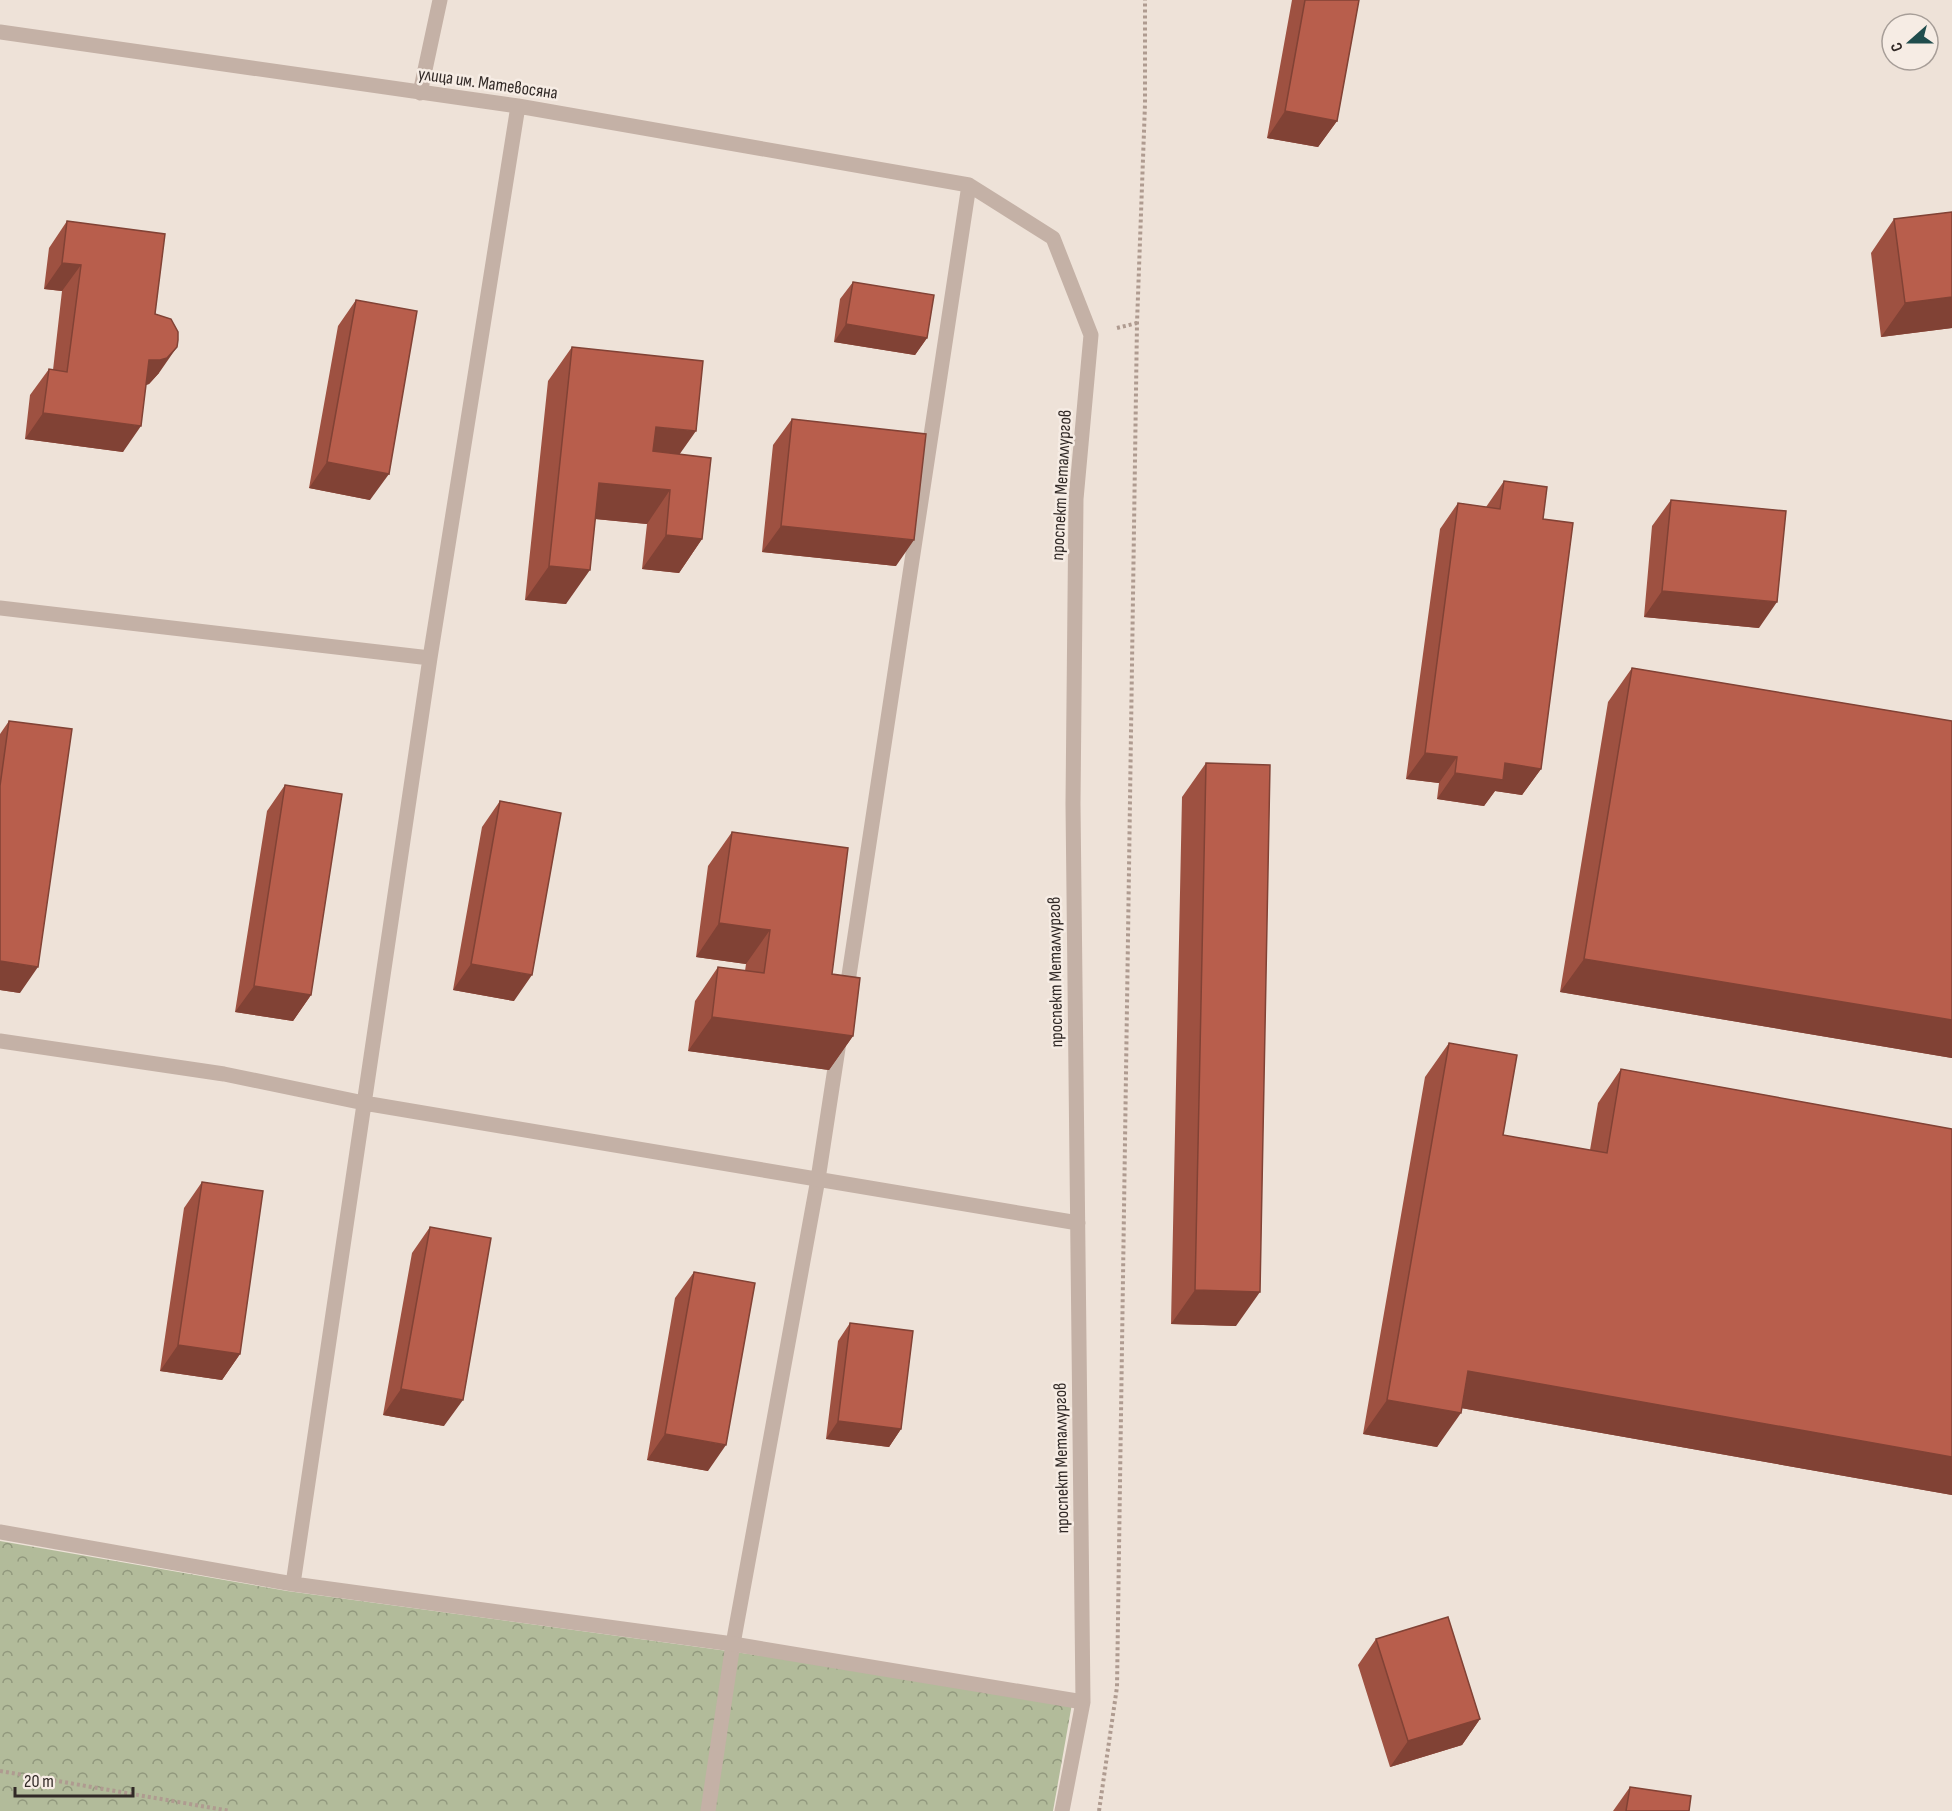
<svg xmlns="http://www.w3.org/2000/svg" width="1952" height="1811" font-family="'Sofia Sans Condensed',sans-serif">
	<defs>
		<pattern id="forest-crowns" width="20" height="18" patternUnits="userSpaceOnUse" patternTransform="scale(1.5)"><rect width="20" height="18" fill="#b2bb9a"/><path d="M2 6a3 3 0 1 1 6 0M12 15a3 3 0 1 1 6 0" fill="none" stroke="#91987d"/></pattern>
	</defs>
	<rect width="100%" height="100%" fill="#eee2d8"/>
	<!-- forest -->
	<path fill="url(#forest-crowns)" d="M0,1541l287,50 786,107 -20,113h-1053z"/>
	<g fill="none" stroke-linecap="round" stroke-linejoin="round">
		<!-- path -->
		<path stroke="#af9b90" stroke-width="4" stroke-dasharray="3 3" stroke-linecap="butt" d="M1117,328l20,-5
			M0,1771l230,40
			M1099,1811l18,-124 20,-1364 8,-219v-104"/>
		<!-- lane -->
		<path stroke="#c4b1a6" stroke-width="15" d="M708,1811l25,-167 85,-465"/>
		<!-- street -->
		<path stroke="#c4b1a6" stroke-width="15" d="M0,32l518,74 451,79 84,53 38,97 -15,164 -3,305 10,898 -21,109
			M420,93l20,-93
			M0,608l430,50
			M846,995l123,-810
			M0,1041l224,33 140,29 714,120
			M818,1179l21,-137
			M0,1532l293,52 440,60 350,58
			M293,1584l137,-926 88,-552"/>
	</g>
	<!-- wall -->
	<path fill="#9e5141" d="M1292,0h67l-22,121 -19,26 -51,-9z
		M1952,212v116l-71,9 -10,-84 23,-34z
		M67,221l88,93 4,59 -10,11 -3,1 -23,67 -98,-13 5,-44 19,-26 4,1 9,-79 -18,-2 5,-41z
		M853,282l74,56 -12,17 -81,-13 6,-43z
		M356,300l14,200 -61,-12 29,-162z
		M572,347l108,107 22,85 -23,34 -37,-4 5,-45 -52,-5 -29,85 -41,-4 23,-219z
		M792,419l104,147 -134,-14 11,-107z
		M1504,481l39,38 -2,250 -19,26 -27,-4 -11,15 -47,-7 2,-16 -33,-4 34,-250 18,-26 28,4z
		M1671,500l88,128 -115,-11 8,-91z
		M1632,668l320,53v337l-392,-66 48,-290z
		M9,721l11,272 -20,-3v-256z
		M1206,763l30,563 -65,-2 11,-527z
		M285,785l26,210 -18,26 -58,-9 32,-201z
		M500,801l14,200 -61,-11 29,-163z
		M732,832l100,142 21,62 -24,34 -141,-19 7,-50 23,-34 27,4 1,-7 -50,-7 12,-91z
		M1449,1043l54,92 87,15 8,-47 23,-34 331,60v366l-491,-87 -24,39 -74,-13 62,-357z
		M202,1182l38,172 -18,26 -62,-9 24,-163z
		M430,1227l14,199 -61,-11 29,-162z
		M694,1272l14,199 -61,-11 28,-162z
		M850,1323l51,106 -12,18 -63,-8 12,-98z
		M1376,1639l104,80 -18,26 -72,22 -32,-102z
		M1630,1787l59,24h-76z"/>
	<!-- shaded-wall -->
	<path fill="#814235" d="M1285,111l52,10 -19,26 -51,-9z
		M62,263l19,2 -19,26 -18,-2z
		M1952,297v31l-71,9 24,-34z
		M846,324l81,14 -12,17 -81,-13z
		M177,347l-18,26 -10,11 -7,2 7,-26z
		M43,413l98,13 -18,26 -98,-13z
		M656,427l40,4 -24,34 -40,-4z
		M327,462l62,12 -19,26 -61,-12z
		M599,483l71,7 -23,34 -72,-7z
		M781,526l133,14 -18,26 -134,-14z
		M666,535l36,4 -23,34 -37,-4z
		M549,566l41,4 -24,34 -41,-4z
		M1662,591l115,11 -18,26 -115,-11z
		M1425,753l32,4 -18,26 -33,-4z
		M1505,763l36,6 -19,26 -27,-4 -11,15 -47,-7 18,-26z
		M719,923l51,7 -24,34 -50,-7z
		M1584,959l368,61v38l-392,-66z
		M0,961l38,6 -18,26 -20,-3z
		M471,964l61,11 -18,26 -61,-11z
		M254,986l57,9 -18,26 -58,-9z
		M712,1017l141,19 -24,34 -141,-19z
		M1195,1290l65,2 -24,34 -65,-2z
		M178,1345l62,9 -18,26 -62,-9z
		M1468,1371l484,86v38l-508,-90z
		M401,1389l62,11 -19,26 -61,-11z
		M1387,1400l74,13 -24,34 -74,-13z
		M838,1421l63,8 -12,18 -63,-8z
		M665,1434l61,11 -18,26 -61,-11z
		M1480,1719l-18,26 -72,22 18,-26z"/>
	<!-- building -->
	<path fill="#b85e4c" stroke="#814235" stroke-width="1.5" d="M1305,0h54l-22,121 -52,-10z
		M1952,212v85l-47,6 -11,-84z
		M67,221l98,13 -10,80 16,5 7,13v8l-1,7 -10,11 -7,2h-11l-8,66 -98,-13 6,-44 18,3 14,-107 -19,-2z
		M853,282l81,13 -7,43 -81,-14z
		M356,300l61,11 -28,163 -62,-12z
		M572,347l131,14 -7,70 -40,-4 -3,24 58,7 -9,81 -36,-4 4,-45 -71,-7 -9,87 -41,-4z
		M792,419l134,15 -12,106 -133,-14z
		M1504,481l43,6 -4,32 30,4 -32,246 -36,-6 -2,17 -48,-7 2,-16 -32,-4 33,-250 42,6z
		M1671,500l115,11 -9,91 -115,-11z
		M1632,668l320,53v299l-368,-61z
		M9,721l63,8 -34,238 -38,-6v-175z
		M1206,763l64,2 -10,527 -65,-2z
		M285,785l57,9 -31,201 -57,-9z
		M500,801l61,12 -29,162 -61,-11z
		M732,832l116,16 -16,126 28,4 -7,58 -141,-19 6,-50 46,6 6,-43 -51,-7z
		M1449,1043l68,12 -14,80 104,18 14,-84 331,60v328l-484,-86 -7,42 -74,-13z
		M202,1182l61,9 -23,163 -62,-9z
		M430,1227l61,11 -28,162 -62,-11z
		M694,1272l61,11 -29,162 -61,-11z
		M850,1323l63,8 -12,98 -63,-8z
		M1448,1617l32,102 -72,22 -32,-102z
		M1630,1787l61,9 -2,15h-63z"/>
	<g text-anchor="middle" stroke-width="5" stroke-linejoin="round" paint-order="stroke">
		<!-- street labels -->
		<g font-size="18" fill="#312926" stroke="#f6ece4">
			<text transform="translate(488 83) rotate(8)" y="6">улица им. Матевосяна</text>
			<text transform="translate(1061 485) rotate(-87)" y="6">проспект Металлургов</text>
			<text transform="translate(1055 972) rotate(-91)" y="6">проспект Металлургов</text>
			<text transform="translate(1061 1458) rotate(-91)" y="6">проспект Металлургов</text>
		</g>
	</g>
	<!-- north arrow -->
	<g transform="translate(1910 42) rotate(249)"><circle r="28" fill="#f6ece4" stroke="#a79e98" stroke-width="1.5"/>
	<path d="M0-4.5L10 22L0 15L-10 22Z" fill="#204d4d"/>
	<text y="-9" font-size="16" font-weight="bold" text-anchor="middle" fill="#312926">С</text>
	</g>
	<!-- scale -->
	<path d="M15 1787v9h118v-9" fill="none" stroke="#312926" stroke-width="3"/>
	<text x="24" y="1787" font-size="18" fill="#312926" stroke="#f6ece4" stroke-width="4.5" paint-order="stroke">20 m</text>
</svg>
